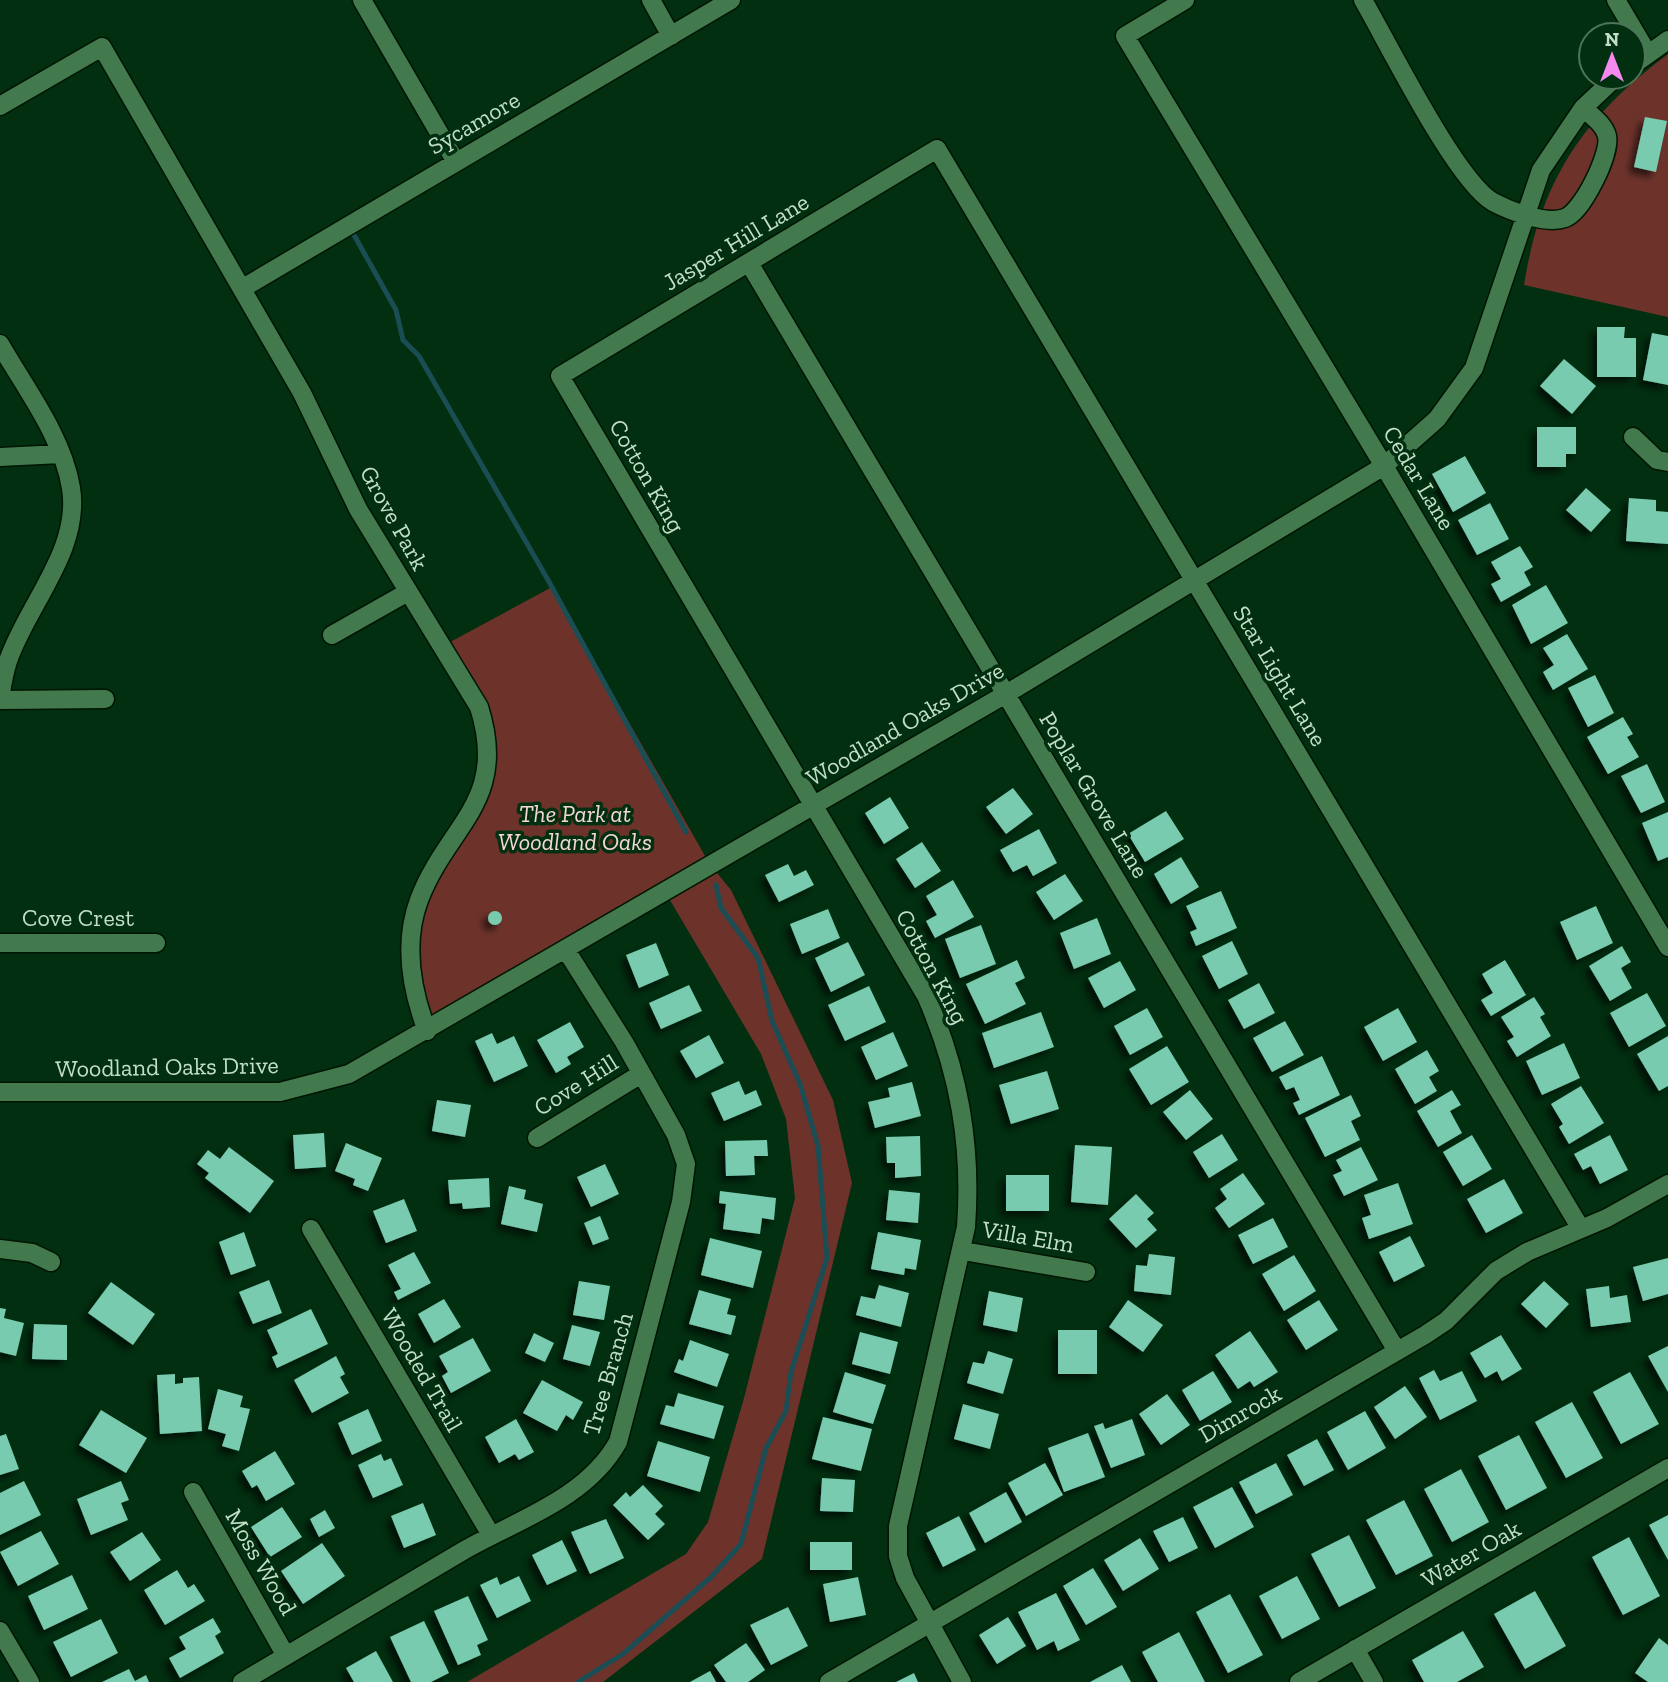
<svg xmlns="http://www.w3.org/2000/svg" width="1668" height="1682" font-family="'Zilla Slab',serif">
	<defs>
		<filter id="shadow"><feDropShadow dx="-5.5" dy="5.5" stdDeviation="3.5" flood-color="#0009"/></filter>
	</defs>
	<rect width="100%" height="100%" fill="#012f10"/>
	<!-- green -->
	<path fill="#6d332b" d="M1668,54v263l-144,-32c17,-106 59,-167 144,-231z
		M552,587l157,276 22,27 102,210 19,83 -90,376 -159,123h-136l219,-128 22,-32 36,-124 51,-200 -9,-79 -25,-65 -97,-164 -237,141 -16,-102 57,-109 18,-90 -45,-83z"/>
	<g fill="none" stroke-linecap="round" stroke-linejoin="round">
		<!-- stream -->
		<path stroke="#1b4d55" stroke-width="5" d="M354,235l42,75 7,30 16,16 129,224 138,252
			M578,1682l45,-28 88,-77 30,-33 25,-96 20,-37 5,-39 36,-114 -9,-112 -18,-62 -28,-63 -14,-63 -37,-50 -5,-23"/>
	</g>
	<!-- building -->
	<path fill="#79cbaf" filter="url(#shadow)" d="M1645,117l22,4 -11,51 -22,-5z
		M1597,327h28l-1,11h12v39h-39z
		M1652,333l16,3v49l-25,-5z
		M1564,359l32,27 -24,28 -32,-28z
		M1537,427h39v27h-10v13h-29z
		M1465,456l21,37 -33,19 -21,-38z
		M1586,488l25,22 -20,22 -25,-22z
		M1629,498l27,2v11l12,1v32l-42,-3z
		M1490,503l19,36 -32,16 -19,-35z
		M1520,546l13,21 -9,5 7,13 -30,17 -10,-18 10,-5 -10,-17z
		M1546,585l22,38 -37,21 -19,-39z
		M1567,634l21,35 -35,21 -10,-18 11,-7 -11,-17z
		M1595,675l19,38 -26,14 -20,-39z
		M1623,717l10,17 -6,3 12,20 -31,17 -21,-37z
		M1647,764l18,38 -24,11 -20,-37z
		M1013,788l20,26 -27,20 -20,-27z
		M890,797l19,31 -25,16 -19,-31z
		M1166,811l18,28 -39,23 -17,-28z
		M1668,812v45l-10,4 -16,-38z
		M1039,829l18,34 -24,13 -6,-11 -14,7 -13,-22z
		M922,842l19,29 -26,17 -19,-29z
		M1181,857l18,30 -28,17 -17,-30z
		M788,864l6,12 12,-6 8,15 -35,17 -14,-27z
		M1065,874l18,27 -29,19 -18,-28z
		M953,880l21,37 -39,21 -9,-17 11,-6 -11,-19z
		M1221,891l16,37 -41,18 -6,-14 7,-3 -11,-23z
		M1596,906l17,37 -36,17 -17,-38z
		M828,909l12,29 -38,16 -12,-30z
		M488 918a7 7 0 1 1 14 0a7 7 0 1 1-14 0Z
		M1097,918l14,36 -37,15 -14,-36z
		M981,925l15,39 -36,14 -15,-39z
		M1232,941l16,33 -29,15 -17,-33z
		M848,942l17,33 -34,17 -16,-34z
		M656,943l13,32 -30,13 -13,-33z
		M1622,946l9,16 -10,6 11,20 -22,13 -21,-35z
		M1017,960l8,18 -10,5 11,21 -41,20 -19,-40z
		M1505,960l21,35 -35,21 -10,-16 12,-7 -11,-19z
		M1120,961l16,29 -32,18 -16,-30z
		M1259,983l16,30 -31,16 -16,-29z
		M689,985l13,26 -41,18 -12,-26z
		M869,986l17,36 -41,19 -17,-36z
		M1647,993l19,33 -37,21 -19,-34z
		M1534,997l11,17 -5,3 11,19 -34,21 -10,-16 7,-4 -13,-20z
		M1147,1008l16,29 -33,18 -16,-29z
		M1398,1008l19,34 -34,19 -19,-34z
		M1041,1012l13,35 -60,21 -12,-35z
		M1285,1021l19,34 -32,17 -19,-34z
		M570,1022l14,25 -17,10 4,7 -15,9 -19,-33z
		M893,1032l15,34 -32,14 -15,-33z
		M492,1033l5,11 17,-8 14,30 -34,16 -19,-41z
		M709,1035l15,28 -28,15 -16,-27z
		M1668,1036v50l-9,5 -22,-37z
		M1564,1043l16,35 -38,17 -16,-34z
		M1167,1046l22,36 -38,23 -22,-36z
		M1427,1050l12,21 -10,6 8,14 -22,13 -20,-35z
		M1322,1056l18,39 -41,20 -6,-12 7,-3 -6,-13 -8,3 -7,-13z
		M1047,1071l12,38 -48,15 -12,-39z
		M739,1081l6,14 11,-5 6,15 -38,16 -13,-28z
		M912,1082l9,34 -46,12 -7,-26 22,-5 -2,-9z
		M1581,1086l23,37 -35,21 -10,-17 4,-3 -12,-20z
		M1190,1090l23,29 -27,21 -23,-28z
		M1452,1090l9,15 -11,6 12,22 -24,14 -21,-36z
		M1351,1095l10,21 -10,5 9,19 -35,17 -20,-39z
		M437,1100l34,5 -6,32 -33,-6z
		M324,1133l2,34 -31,2 -2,-34z
		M1222,1134l16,26 -29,18 -16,-26z
		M1472,1135l20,34 -29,17 -20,-34z
		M1610,1135l18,35 -28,14 -9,-18 -8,4 -9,-16z
		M920,1136l1,40 -26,2v-15h-8l-1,-26z
		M767,1140l1,16h-14l1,19 -29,1 -1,-35z
		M346,1143l36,15 -14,33 -15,-6 2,-6 -20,-8z
		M1075,1145l37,2 -4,58 -37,-3z
		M229,1147l45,34 -24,32 -45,-35 4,-5 -12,-9 11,-14 12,9z
		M1361,1147l17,33 -34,16 -11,-21 9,-4 -6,-11z
		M605,1164l14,30 -28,13 -14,-30z
		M1243,1173l22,31 -36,24 -14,-20 12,-9 -7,-10z
		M1006,1175h43v36h-43z
		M489,1178l1,29 -27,2 -1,-6 -12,1 -2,-24z
		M1504,1179l19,34 -37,20 -19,-34z
		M1398,1183l15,41 -44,15 -7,-21 9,-3 -7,-20z
		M509,1186l17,4 -2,9 19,5 -6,28 -36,-8z
		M889,1190l31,3 -2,30 -32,-3z
		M720,1191l56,7 -2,22 -12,-2 -2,16 -37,-5 3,-25 -7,-1z
		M1136,1194l18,19 -7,6 10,11 -21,18 -27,-29z
		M404,1199l13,32 -31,12 -13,-32z
		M600,1216l9,23 -16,6 -9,-22z
		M1273,1218l15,29 -35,17 -15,-29z
		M244,1232l12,34 -25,9 -12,-33z
		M878,1232l43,8 -5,30 -11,-2 -1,7 -33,-6z
		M1410,1236l15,30 -31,16 -15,-30z
		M710,1238l52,13 -9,37 -52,-13z
		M414,1252l17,31 -33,17 -4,-8 7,-3 -13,-24z
		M1149,1254l26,3 -4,38 -37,-4 2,-26 11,1z
		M1294,1255l22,36 -32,20 -22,-37z
		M1668,1258v36l-25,7 -10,-34z
		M269,1280l13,33 -29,11 -14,-32z
		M579,1281l31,5 -6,34 -31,-5z
		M1544,1281l25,23 -23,24 -25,-24z
		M111,1282l44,32 -22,31 -45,-32z
		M879,1285l30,8 -8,34 -45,-12 5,-19 14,3z
		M1609,1286l1,12 17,-3 4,27 -40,5 -5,-38z
		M699,1290l32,9 -4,15 9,2 -5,19 -42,-11z
		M989,1291l34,7 -6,34 -34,-7z
		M444,1299l17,28 -27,16 -16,-29z
		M1128,1300l35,25 -20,27 -34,-25z
		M1319,1300l19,30 -32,20 -19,-30z
		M0,1308l6,1 -2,9 20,5 -8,33 -16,-4z
		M311,1309l17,35 -51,24 -5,-11 6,-3 -11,-24z
		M34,1324l33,1v35l-35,-1z
		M572,1325l28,7 -10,34 -27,-7z
		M1058,1330h39v44h-39z
		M1250,1331l28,41 -24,15 -4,-6 -12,8 -23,-34z
		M860,1332l38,10 -8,32 -38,-10z
		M534,1333l20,10 -9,19 -20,-9z
		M1501,1335l21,34 -20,12 -5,-10 -12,7 -15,-25z
		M473,1338l18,33 -40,22 -9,-17 6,-4 -9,-16z
		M690,1340l39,14 -12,33 -43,-15 5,-13 4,2z
		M1668,1346v46l-20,-36z
		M988,1351l25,8 -10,35 -36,-11 6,-21 11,2z
		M336,1356l9,18 -5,3 9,16 -37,20 -18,-33z
		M1434,1370l6,11 22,-10 15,30 -37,19 -21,-42z
		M1213,1371l19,31 -32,19 -18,-31z
		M845,1372l41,13 -13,39 -40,-12z
		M1630,1372l29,52 -38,20 -28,-52z
		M175,1374v10l8,-1v-5l16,-1 3,54 -42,3 -3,-59z
		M542,1380l41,22 -10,18 -7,-5 -9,16 -34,-18z
		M1405,1386l22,31 -32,22 -21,-32z
		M218,1389l25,7 -3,11 10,2 -11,42 -17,-5 4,-12 -18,-5z
		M678,1393l46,13 -10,33 -54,-15 6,-19 8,2z
		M1167,1394l23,31 -29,20 -22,-31z
		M1572,1402l31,56 -37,20 -31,-56z
		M963,1404l36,10 -9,35 -36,-10z
		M368,1409l14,32 -30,14 -14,-32z
		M101,1410l46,28 -21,35 -47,-28z
		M1365,1411l21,37 -38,22 -21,-38z
		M823,1417l49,12 -11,42 -49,-12z
		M516,1419l18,33 -15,8 -4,-6 -16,9 -14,-26z
		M1132,1419l13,36 -34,13 -17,-42 9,-3 2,6z
		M1088,1433l17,44 -41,15 -16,-44z
		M6,1434l13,35 -19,6v-39z
		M1519,1435l28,53 -41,22 -28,-54z
		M1317,1439l17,31 -30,16 -17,-31z
		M658,1441l52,16 -10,35 -53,-16z
		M275,1451l20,33 -29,17 -9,-16 -5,3 -10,-17z
		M381,1454l3,7 7,-3 12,27 -30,13 -15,-33z
		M1045,1463l18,32 -37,21 -18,-33z
		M1276,1463l17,32 -37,19 -17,-32z
		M1461,1469l28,53 -37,20 -28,-53z
		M822,1478l33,2 -2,32 -33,-1z
		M24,1481l17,34 -41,20v-42z
		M121,1481l8,19 -8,3 7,17 -37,15 -14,-36z
		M643,1485l20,21 -8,8 10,10 -17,16 -35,-35 13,-13 4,5z
		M1232,1487l22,40 -39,21 -22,-41z
		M1006,1492l16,30 -37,21 -16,-30z
		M1404,1500l29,56 -37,19 -30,-55z
		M423,1503l13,32 -32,13 -13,-32z
		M282,1507l20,30 -32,20 -19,-30z
		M325,1510l10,18 -16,9 -9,-18z
		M1668,1515v45l-19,-35z
		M959,1516l17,34 -33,17 -17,-34z
		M1183,1517l15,31 -29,14 -16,-31z
		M606,1519l18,39 -34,16 -19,-42z
		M41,1531l18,33 -41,22 -18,-34z
		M142,1532l19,28 -31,21 -20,-29z
		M1349,1535l27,53 -37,19 -28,-53z
		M1629,1537l31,59 -37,19 -31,-58z
		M1140,1538l19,31 -36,22 -19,-31z
		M562,1540l15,31 -30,14 -15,-30z
		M810,1542h42v28h-42z
		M322,1543l23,33 -42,28 -22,-33z
		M1093,1568l24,39 -31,18 -23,-39z
		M177,1570l11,18 6,-4 11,17 -40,24 -21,-35z
		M72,1575l16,34 -44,21 -16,-34z
		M519,1576l12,25 -34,17 -17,-33 17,-8 3,8z
		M1297,1576l23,43 -38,20 -23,-43z
		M858,1577l8,38 -36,7 -7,-38z
		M1535,1591l31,55 -41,23 -31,-55z
		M1056,1593l24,47 -22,11 -4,-10 -17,9 -19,-38z
		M1230,1594l33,61 -35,18 -32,-61z
		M468,1596l20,44 -11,5 4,10 -23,10 -24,-54z
		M788,1607l20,39 -37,19 -21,-40z
		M1008,1617l18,29 -29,18 -18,-29z
		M213,1618l8,14 -6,4 9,17 -44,25 -11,-20 17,-9 -7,-12z
		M101,1619l17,34 -47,24 -18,-35z
		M424,1621l25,52 -18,9h-20l-21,-45z
		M1463,1631l21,36 -27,15h-33l-12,-22z
		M1179,1632l26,50h-47l-16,-30z
		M1659,1638l9,7v37h-20l-13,-9z
		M746,1643l19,27 -17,12h-22l-12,-17z
		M376,1651l17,31h-39l-8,-14z
		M1122,1665l9,17h-41z
		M129,1669l6,12 11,-6 3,7h-47z
		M710,1671l6,11h-26z
		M914,1673l4,9h-22z"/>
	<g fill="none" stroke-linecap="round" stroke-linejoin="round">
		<!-- minor casing -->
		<g stroke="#001502" stroke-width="21">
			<path id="minor" d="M362,0l94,162
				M651,0l20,36
				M1185,0l-60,36 259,430 284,481
				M1363,0c25,43 93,181 130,202 17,9 53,23 72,16 17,-6 46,-64 42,-82 -3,-12 -15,-20 -24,-28
				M1616,0l32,54
				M1633,65l35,-25
				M0,106l102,-59 200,346 56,116 121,198c30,95 -31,117 -60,193 -16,43 -8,89 8,131
				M749,263l648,1088
				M243,288l488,-288
				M0,344c25,44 63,93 71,144 10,62 -44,117 -63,173 -4,12 -6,25 -8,37
				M1633,437l24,23 11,2
				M0,457l61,-3
				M332,635l76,-43
				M0,700l105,-1
				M0,943h156
				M0,1092h280l69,-18 657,-380 378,-228 53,-47 37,-51 67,-198 42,-62 33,-31
				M537,1138l104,-64
				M311,1229l180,306
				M0,1249l32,4 19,9
				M963,1251l123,21
				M193,1492l93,164
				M0,1631l30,51
				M1355,1649l19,33
				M242,1682c73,-44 148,-87 221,-131 54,-31 123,-52 155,-109l63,-240 5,-38 -10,-29 -52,-93 -58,-92
				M829,1682l596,-347 21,-14 50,-50 31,-19 80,-34 61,-34
				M962,1682l-57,-104 -7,-22v-30l68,-299c6,-82 -7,-156 -40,-231l-366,-620 377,-227 644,1080
				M1299,1682l369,-214"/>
		</g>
		<!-- minor -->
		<use href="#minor" stroke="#427a4e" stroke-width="18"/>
	</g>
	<g text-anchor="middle" stroke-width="7" stroke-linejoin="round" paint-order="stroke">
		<!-- street labels -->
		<g font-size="24" fill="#c2dfc6" stroke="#012f10">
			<text transform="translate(474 123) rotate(-30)" y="8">Sycamore</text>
			<text transform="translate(736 242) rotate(-31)" y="8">Jasper Hill Lane</text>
			<text transform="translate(647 476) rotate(60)" y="8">Cotton King</text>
			<text transform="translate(1419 478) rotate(59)" y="8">Cedar Lane</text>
			<text transform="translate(394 518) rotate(61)" y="8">Grove Park</text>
			<text transform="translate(1280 676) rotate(59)" y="8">Star Light Lane</text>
			<text transform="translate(905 724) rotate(-30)" y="8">Woodland Oaks Drive</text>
			<text transform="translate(1094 795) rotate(59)" y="8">Poplar Grove Lane</text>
			<text x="78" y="926">Cove Crest</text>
			<text transform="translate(932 967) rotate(62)" y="8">Cotton King</text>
			<text transform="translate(167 1067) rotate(-1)" y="8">Woodland Oaks Drive</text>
			<text transform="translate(576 1085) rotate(-32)" y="8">Cove Hill</text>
			<text transform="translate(1028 1237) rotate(10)" y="8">Villa Elm</text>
			<text transform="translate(422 1370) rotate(60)" y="8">Wooded Trail</text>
			<text transform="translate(608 1374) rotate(-74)" y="8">Tree Branch</text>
			<text transform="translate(1240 1414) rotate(-30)" y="8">Dimrock</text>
			<text transform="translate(1471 1554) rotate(-30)" y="8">Water Oak</text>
			<text transform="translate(261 1562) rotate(60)" y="8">Moss Wood</text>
		</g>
		<!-- park labels -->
		<g font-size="24" font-style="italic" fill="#f5d8d3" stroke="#012f10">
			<text x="575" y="822">The Park at<tspan x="575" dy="28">Woodland Oaks</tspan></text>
		</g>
	</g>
	<!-- north arrow -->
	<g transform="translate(1612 56)"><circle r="33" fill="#012f10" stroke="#4e7559" stroke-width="2"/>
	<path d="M0-5L12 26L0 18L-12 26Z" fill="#f589ee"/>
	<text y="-10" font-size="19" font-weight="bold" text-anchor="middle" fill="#c2dfc6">N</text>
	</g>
</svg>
